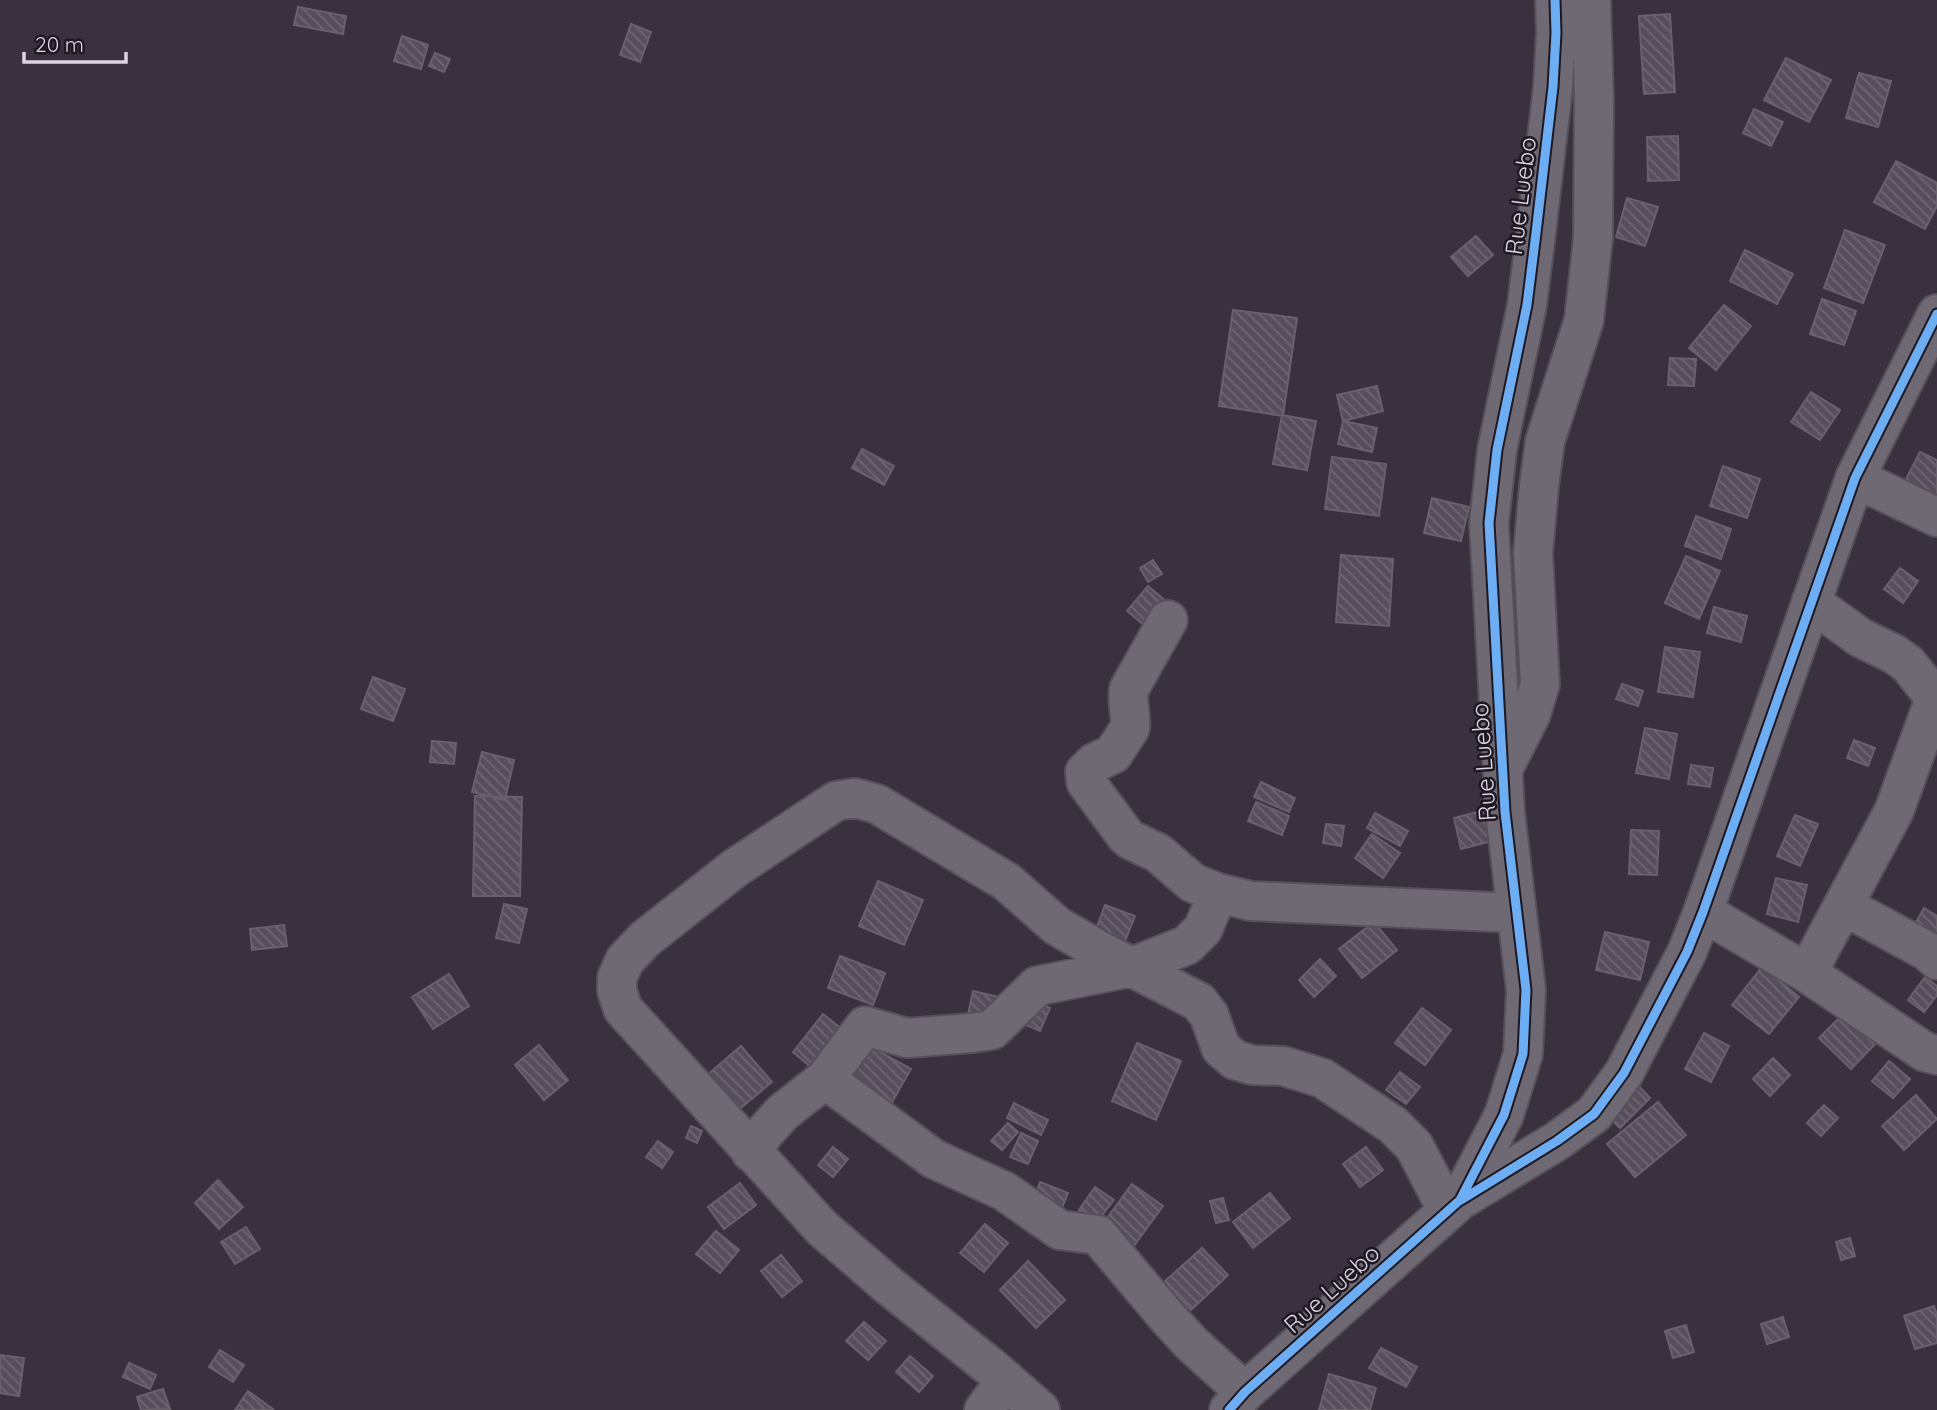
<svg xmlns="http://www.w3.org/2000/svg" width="1937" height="1410" font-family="Quicksand,sans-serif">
	<defs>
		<pattern id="building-back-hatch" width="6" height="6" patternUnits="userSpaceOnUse" patternTransform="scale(1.75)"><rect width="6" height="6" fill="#564e5c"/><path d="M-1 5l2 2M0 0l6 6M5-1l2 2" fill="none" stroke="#6e6773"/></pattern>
	</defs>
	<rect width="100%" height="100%" fill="#39323e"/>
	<!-- building -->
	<path fill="url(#building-back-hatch)" stroke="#68616c" stroke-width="2" d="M298,7l48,9 -3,18 -49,-9z
		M1670,14l5,78 -31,2 -5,-78z
		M631,24l20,8 -11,30 -20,-7z
		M402,36l26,9 -7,24 -27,-8z
		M435,53l15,6 -6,13 -15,-6z
		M1786,58l45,22 -22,42 -45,-22z
		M1859,73l32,8 -13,46 -32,-9z
		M1754,109l29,13 -12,24 -28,-13z
		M1678,136l1,44 -31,1 -1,-44z
		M1896,161l41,22v23l-12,23 -51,-27z
		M1627,198l31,9 -13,39 -29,-9z
		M1845,230l40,15 -22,58 -39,-15z
		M1476,236l17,19 -25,21 -17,-19z
		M1745,250l48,24 -16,30 -47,-23z
		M1822,299l34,12 -12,34 -34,-11z
		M1724,305l27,21 -35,44 -27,-22z
		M1233,310l64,8 -14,98 -64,-10z
		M1670,358l26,1 -2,27 -26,-1z
		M1377,386l6,25 -40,10 -6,-26z
		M1811,392l29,18 -20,30 -29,-18z
		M1282,415l34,6 -9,49 -34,-6z
		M1343,421l34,7 -5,24 -34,-8z
		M862,449l32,17 -10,19 -32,-17z
		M1920,452l17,8v36l-32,-15z
		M1332,457l54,7 -7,52 -54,-7z
		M1723,466l37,13 -13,39 -37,-12z
		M1432,498l37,9 -8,34 -37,-8z
		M1696,516l35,13 -10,30 -36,-13z
		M1341,555l52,4 -4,67 -53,-4z
		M1686,556l34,15 -21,48 -34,-16z
		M1153,560l9,14 -14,8 -8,-14z
		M1900,568l18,13 -15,22 -19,-14z
		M1148,586l25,21 -21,25 -25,-21z
		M1714,607l33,9 -6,26 -34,-9z
		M1665,647l35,5 -7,45 -35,-5z
		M373,677l32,12 -12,32 -32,-12z
		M1622,684l21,7 -5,15 -22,-7z
		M1645,728l32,6 -8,45 -33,-6z
		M1854,740l21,8 -7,18 -21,-8z
		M432,741l24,2 -2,21 -24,-2z
		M482,752l32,8 -9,40 -33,-8z
		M1691,765l22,3 -3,19 -22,-3z
		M1261,782l34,16 -6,14 -35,-15z
		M475,796l47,1 -2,99h-47z
		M1256,802l33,14 -7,19 -34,-14z
		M1485,810l7,31 -31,8 -7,-31z
		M1375,813l33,18 -8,15 -33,-18z
		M1795,815l23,9 -18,42 -23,-10z
		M1326,824l18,2 -3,20 -18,-3z
		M1631,830l28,1 -2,44 -28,-1z
		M1372,834l28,19 -17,25 -28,-20z
		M1776,878l31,7 -9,37 -31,-8z
		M878,881l45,19 -19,45 -45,-19z
		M504,904l23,5 -8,34 -23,-5z
		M1105,905l30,11 -14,35 -29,-11z
		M1924,908l13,8v32l-27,-15z
		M1374,922l23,28 -35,28 -23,-29z
		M284,925l3,21 -35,4 -2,-21z
		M1605,932l44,10 -9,38 -44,-10z
		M840,956l45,17 -12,32 -45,-17z
		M1320,959l16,17 -22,21 -15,-17z
		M1762,967l37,30 -30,37 -37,-29z
		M449,974l20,32 -36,23 -21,-32z
		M1925,977l12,9v9l-13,17 -16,-12z
		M973,991l26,6 -7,29 -25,-6z
		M1030,999l20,9 -10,23 -21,-9z
		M1422,1008l29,22 -26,35 -30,-22z
		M1848,1009l31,31 -28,29 -32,-31z
		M823,1014l21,17 -31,38 -20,-17z
		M1704,1033l25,13 -18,36 -26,-13z
		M1137,1043l44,18 -25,59 -44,-19z
		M539,1045l29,35 -24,20 -29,-35z
		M867,1045l44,24 -24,42 -44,-24z
		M741,1046l31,36 -35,29 -31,-35z
		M1773,1058l17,17 -20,21 -17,-17z
		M1889,1061l21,18 -17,19 -21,-17z
		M1400,1072l20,15 -14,17 -20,-14z
		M1631,1078l19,20 -30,30 -20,-19z
		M1916,1095l21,24 -33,31 -22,-24z
		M1658,1102l28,33 -51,42 -28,-33z
		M1014,1103l34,17 -7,15 -34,-17z
		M1824,1105l14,13 -17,18 -14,-13z
		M1008,1123l10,9 -16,18 -11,-9z
		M691,1126l11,5 -5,12 -11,-5z
		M1021,1133l17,8 -10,23 -18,-7z
		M658,1141l15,11 -11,16 -16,-11z
		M833,1147l15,12 -15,18 -15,-12z
		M1366,1147l17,23 -23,17 -17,-23z
		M218,1180l25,27 -24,22 -24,-26z
		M1040,1182l28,11 -9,22 -27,-11z
		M740,1183l16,22 -32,24 -16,-22z
		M1132,1184l31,22 -30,41 -31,-22z
		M1095,1187l19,13 -17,22 -18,-12z
		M1270,1193l20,25 -37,30 -20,-26z
		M1223,1198l6,22 -13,3 -6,-22z
		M985,1224l23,19 -24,29 -24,-19z
		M246,1227l14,22 -25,15 -14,-22z
		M716,1231l23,19 -19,23 -24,-19z
		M1850,1238l5,18 -14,4 -5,-18z
		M1202,1248l26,27 -37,35 -27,-28z
		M781,1255l21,26 -20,16 -21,-26z
		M1028,1261l37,39 -29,28 -36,-38z
		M1934,1306l3,9v28l-22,6 -11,-33z
		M1783,1317l6,20 -22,7 -6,-20z
		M864,1322l22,19 -18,19 -22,-19z
		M1686,1325l8,27 -21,6 -8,-27z
		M1381,1348l36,19 -11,20 -37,-19z
		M220,1350l24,15 -11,17 -24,-15z
		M0,1355l24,3 -5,38 -19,-3z
		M910,1356l23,20 -14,16 -23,-20z
		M129,1363l27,12 -6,14 -27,-12z
		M1329,1374l47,14 -6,22h-51z
		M163,1389l7,20 -29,1 -4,-13z
		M248,1391l25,18 -1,1h-37z"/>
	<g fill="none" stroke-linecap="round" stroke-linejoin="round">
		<!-- minor casing -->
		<g stroke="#55505a" stroke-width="42">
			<path id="minor" d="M1855,478l82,39
				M1811,602l50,36 33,16 14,10 27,34
				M1168,620l-39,69c-3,13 3,25 1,39l-17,26 -19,9 -9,9 1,10 40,54 5,4 27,13 35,30 25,10 33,8 266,12
				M1504,767l27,-53 9,-30 -7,-131 6,-67 6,-45 39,-121 9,-82 1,-139 -3,-99
				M1844,906l83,45 10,9
				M1703,912l104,61 118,79 12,3
				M1807,973l87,-162 43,-118
				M825,1079l109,80 70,32 56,39 38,5 70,83 24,26 53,48
				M751,1152l14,-20 17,-19 43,-34 40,-53 42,12 65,-5 20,-3 45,-44 95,-19 55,-22 16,-16 15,-36
				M1460,1200l97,-59 37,-27 30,-41 63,-121 16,-40 152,-434 82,-164
				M984,1410l22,-30
				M1040,1410l-47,-41 -105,-84 -66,-57 -199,-219 -6,-18v-13l8,-18 20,-21 90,-71 101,-67 19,-3 22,6 130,78 50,44 38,22 104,54 10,13 12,33 14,12 17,5 31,1 39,12 71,47 21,21 34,65
				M1229,1410l16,-18 215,-192 44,-85 19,-61 3,-64 -21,-178 -16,-289 8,-73 30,-145 9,-72 17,-146 3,-54 -1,-33"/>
		</g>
		<!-- minor -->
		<use href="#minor" stroke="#6f6974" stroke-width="38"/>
		<!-- cycleway casing -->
		<g stroke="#1e1822" stroke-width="13">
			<path id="cycleway" d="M1461,1200l96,-59 37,-27 30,-41 63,-121 16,-40 152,-434 82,-164
				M1229,1410l16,-18 215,-192 44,-85 19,-61 3,-64 -21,-178 -16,-289 8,-73 30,-145 9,-72 17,-146 3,-54 -1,-33"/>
		</g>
		<!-- cycleway -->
		<use href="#cycleway" stroke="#6dadf4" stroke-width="9"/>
	</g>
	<g text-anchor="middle" stroke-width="5" stroke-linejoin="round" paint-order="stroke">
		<!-- street labels -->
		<g font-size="24" fill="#dcd4e2" stroke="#1e1822">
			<text transform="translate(1521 196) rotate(-83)" y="8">Rue Luebo</text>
			<text transform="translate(1484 762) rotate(-94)" y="8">Rue Luebo</text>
			<text transform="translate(1332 1289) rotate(-42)" y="8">Rue Luebo</text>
		</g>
	</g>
	<!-- scale -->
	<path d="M24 52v10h102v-10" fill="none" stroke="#dcd4e2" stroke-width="3.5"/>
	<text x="35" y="52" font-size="21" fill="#dcd4e2" stroke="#1e1822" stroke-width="5" paint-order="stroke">20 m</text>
</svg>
